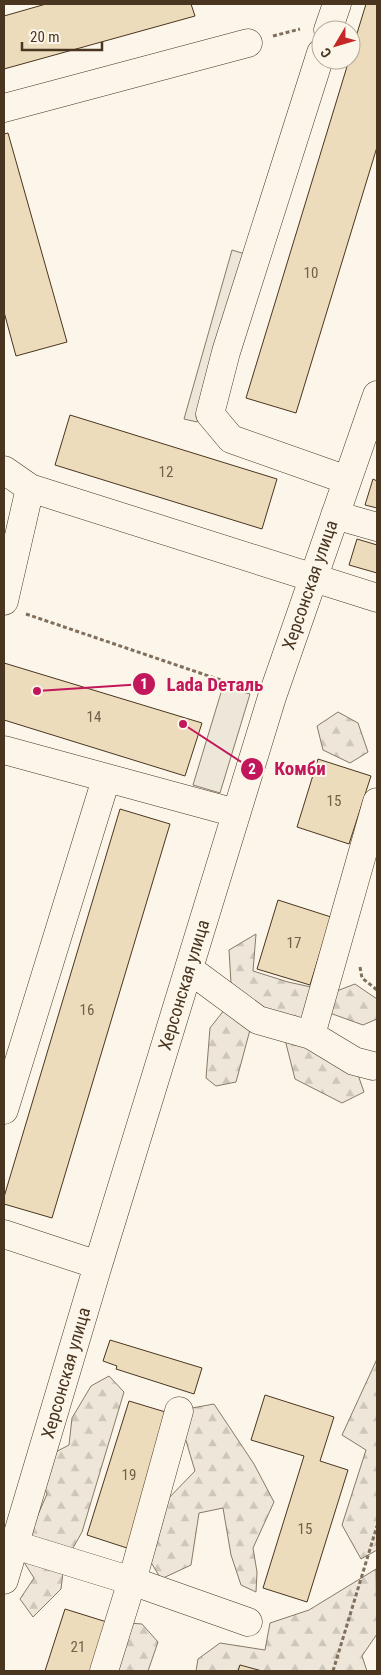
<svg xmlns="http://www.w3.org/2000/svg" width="381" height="1675" font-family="'Roboto Condensed',sans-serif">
	<defs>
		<pattern id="forest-firs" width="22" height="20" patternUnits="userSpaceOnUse" patternTransform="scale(1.25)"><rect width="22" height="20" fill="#ede6d9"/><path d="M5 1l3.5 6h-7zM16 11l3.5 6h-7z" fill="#cdc6ba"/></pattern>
	</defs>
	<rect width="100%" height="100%" fill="#fbf6e9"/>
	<!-- forest -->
	<path fill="url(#forest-firs)" stroke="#887966" d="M338,712l20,11 10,29 -18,11 -27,-13 -6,-24z
		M256,934l-3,37 35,11 46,10 21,-8 22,15v20l-14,6 -36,-13 -21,20 51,40 7,20 -22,11 -47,-24 -14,-55 -27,-9 -18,67 -20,4 -10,-8 4,-50 22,-28 -3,-50z
		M377,1359v191l-16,9 -19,-34 24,-75 -24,-15z
		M109,1376l15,16 -42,140 -18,32 -3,25 -28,28 -13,-18 14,-21 -14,-22 27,-62 -7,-19 6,-18 23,-12 3,-27 19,-32z
		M214,1404l40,60 20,38 -21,46 4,24 -1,20 -15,-7 -10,-30 -8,-47 -24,5 -8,52 -30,14 -12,-20 13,-54 33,-34 -11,-37 8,-26z
		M376,1569l1,65 -15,22 5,15h-171l2,-12 22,-16 45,7 5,-27 39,-13z
		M129,1623l13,1 16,18 -10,29h-32z"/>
	<!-- parking -->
	<path fill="#ede7d9" stroke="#887966" d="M232,250l13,4 -48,168 -13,-3z
		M223,686l27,8 -30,99 -27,-8z"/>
	<!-- building -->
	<path fill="#ecdcbc" stroke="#4a3520" d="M46,4h145l4,12 -191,53v-53z
		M366,4h11v143l-81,266 -50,-15 103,-338h2v-7z
		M8,133l59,209 -51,14 -12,-44v-178z
		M70,415l207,64 -15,50 -207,-64z
		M373,479l4,2v27l-12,-3z
		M357,539l20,6v28l-28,-8z
		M4,663l198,60 -17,53 -181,-56z
		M318,759l53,17 -22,68 -52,-17z
		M120,809l50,15 -118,394 -48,-14v-7z
		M278,900l53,17 -21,68 -53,-16z
		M110,1340l92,28 -8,26 -78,-25 1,-3 -14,-5z
		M265,1395l69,22 -14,44 28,9 -41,132 -44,-14 41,-132 -53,-16z
		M129,1401l43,13 -42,135 -43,-14z
		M65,1609l45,14 -15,48h-50z
		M240,1665l22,6h-24z"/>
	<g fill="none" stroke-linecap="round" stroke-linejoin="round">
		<!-- minor casing -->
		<g stroke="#4a3520" stroke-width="29">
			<path id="minor" d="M328,30l9,-26
				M321,53l-95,299 -16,62 21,25 116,41
				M4,108l244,-65
				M4,470l26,18 347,110
				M335,515l42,12
				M4,601l26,-113
				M4,750l232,63
				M189,969l69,51 53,15 43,26 19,5
				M311,1035l66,-233
				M4,1110l102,-331
				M4,1234l94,31
				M15,1545l117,36 116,41
				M4,1580l94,-315 174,-568 105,-302
				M104,1671l28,-90 47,-170"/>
		</g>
		<!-- path -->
		<path stroke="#7f6f5c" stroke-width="3" stroke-dasharray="4 2.5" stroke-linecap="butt" d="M273,36l27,-7
			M26,614l221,75
			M360,967l2,11 15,12
			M333,1671l44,-145"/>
		<!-- minor -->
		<use href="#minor" stroke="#fbf6e9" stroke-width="28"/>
	</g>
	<g text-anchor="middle" stroke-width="4" stroke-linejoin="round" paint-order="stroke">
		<!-- number labels -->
		<g font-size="15" fill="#725f47">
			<text x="311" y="278">10</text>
			<text x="166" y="477">12</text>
			<text x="94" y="722">14</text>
			<text x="334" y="806">15</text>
			<text x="294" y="948">17</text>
			<text x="87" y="1015">16</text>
			<text x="129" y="1480">19</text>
			<text x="305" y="1534">15</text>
			<text x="78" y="1652">21</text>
		</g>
		<!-- street labels -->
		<g font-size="18" fill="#4a3520" stroke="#fbf6e9">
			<text transform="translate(310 585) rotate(-71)" y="6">Херсонская улица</text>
			<text transform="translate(184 985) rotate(-73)" y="6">Херсонская улица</text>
			<text transform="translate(66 1373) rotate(-74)" y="6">Херсонская улица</text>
		</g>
	</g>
	<!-- callouts -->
	<path fill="none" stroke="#c2185b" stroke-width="2" d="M37 691L144 684M183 724L252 769"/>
	<g fill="#c2185b" stroke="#fbf6e9" stroke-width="2">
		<circle cx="37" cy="691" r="5"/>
		<circle cx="183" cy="724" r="5"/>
		<circle cx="144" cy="684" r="12"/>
		<circle cx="252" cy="769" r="12"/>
	</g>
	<g font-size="15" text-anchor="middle" font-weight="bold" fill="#fff">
		<text x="144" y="689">1</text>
		<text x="252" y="774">2</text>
	</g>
	<g font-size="19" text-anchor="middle" font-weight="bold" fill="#c2185b" stroke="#fbf6e9" stroke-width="4" stroke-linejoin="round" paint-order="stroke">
		<text x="215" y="691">Lada Dеталь</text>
		<text x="300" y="775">Комби</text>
	</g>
	<!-- border -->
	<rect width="381" height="1675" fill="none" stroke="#4a3520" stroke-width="10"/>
	<!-- north arrow -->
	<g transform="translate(336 45) rotate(232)"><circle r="24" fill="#fbf6e9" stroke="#b4a999"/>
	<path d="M0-4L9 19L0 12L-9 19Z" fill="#c62828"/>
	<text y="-8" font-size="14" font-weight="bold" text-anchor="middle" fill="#4a3520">С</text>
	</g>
	<!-- scale -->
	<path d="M22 42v8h80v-8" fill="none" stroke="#4a3520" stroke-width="2.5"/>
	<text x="30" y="42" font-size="15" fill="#4a3520" stroke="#fbf6e9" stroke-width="4" paint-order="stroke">20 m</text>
</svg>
